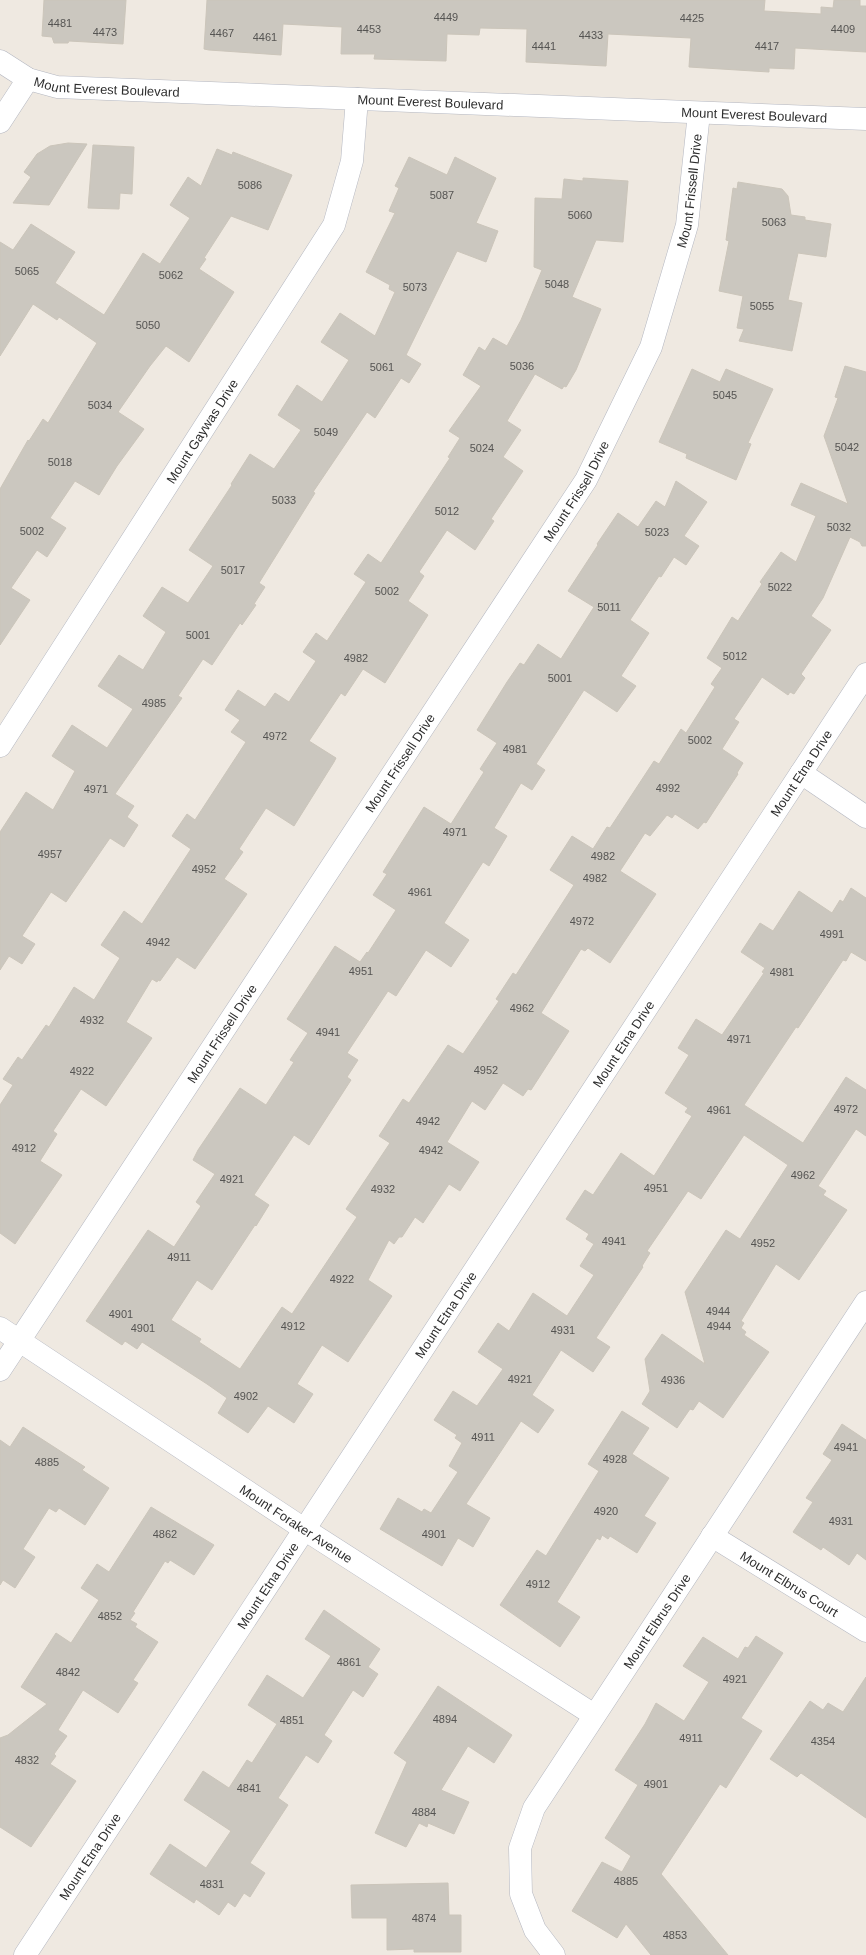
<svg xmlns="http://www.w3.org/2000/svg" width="866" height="1955" font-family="Arial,sans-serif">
	<rect width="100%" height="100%" fill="#efe9e1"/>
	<!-- building -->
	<path fill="#cbc7bf" stroke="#cbc5ba" d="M44,0h82l-3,44 -54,-3 -1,2h-14l-2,-6 -10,-1z
		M207,0h558l-1,11 57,3v-7l12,1 1,-8h26v6h6v46l-71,-4 -1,21 -25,-1v4l-80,-5 2,-29 -83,-4 -2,32 -80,-4 1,-33 -47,-1 -1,7 -32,-1 -1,27 -72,-2 1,-5h-34l1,-27 -59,-3 -2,31 -72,-5 -5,-1z
		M68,143l19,1 -38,61 -36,-2 18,-26 -7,-5 13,-18 13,-8z
		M93,145l41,2 -2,47 -12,-1 -1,16 -31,-1z
		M217,149l15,6 1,-3 59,23 -24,55 -37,-14 -27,42 2,1 -7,10 35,23 -45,70 -23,-16 -16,20 -32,46 26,17 -27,37 -18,29 -24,-14 -25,37 16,10 -19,29 -10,-7 -26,38 19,12 -30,45v-156l28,-49 1,1 14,-22 5,4 49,-80 -38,-26 -2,3 -24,-16 -33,52v-114l13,8 18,-26 44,28 -20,31 49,32 39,-62 17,11 30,-46 -20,-13 18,-28 13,9z
		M409,157l38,18 8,-18 41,21 -20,45 22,8 -12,31 -29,-11 -51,104 15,9 -12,19 -8,-5 -26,40 -8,-6 -54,80 2,1 -56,90 6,4 -11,17 2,1 -14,20 -2,-2 -28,42 -9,-6 -25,37 4,2 -67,96 19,12 -7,11 11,8 -14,22 -14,-9 -44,64 -15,-10 -29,44 13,8 -13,20 -13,-8 -9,14v-138l26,-40 27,18 22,-39 -23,-15 20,-31 35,23 26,-39 -35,-23 21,-31 24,15 23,-38 -23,-16 19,-29 26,16 25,-37 -24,-16 43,-65 -1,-1 19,-30 24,15 27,-39 -23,-15 19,-30 25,17 27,-42 -28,-18 19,-29 35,23 20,-44 -6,-3 1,-4 -24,-13 29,-59 -6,-2 10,-23 -4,-2z
		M583,178l45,3 -5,61 -27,-2 -24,57 29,12 -25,61 -10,17 -2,-1 -2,3 -27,-15 -28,47 14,9 -18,27 20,14 -32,48 3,2 -19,29 -28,-20 -28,42 5,4 -16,25 20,14 -43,68 -22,-14 -18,27 -4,-3 -32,48 27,17 -2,4 -40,64 -28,-18 -27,41 4,3 -19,27 23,15 -52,75 -18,-12 -17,24 -2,-1 -1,2 -5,-3 -26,43 26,16 -46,68 -25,-17 -28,42 4,3 -17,27 22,14 -47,69 -15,-11v-128l13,-20 -10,-6 15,-22 4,3 24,-35 3,2 25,-40 20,13 26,-42 -19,-13 23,-34 18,13 49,-75 -19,-13 15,-22 8,6 51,-78 -15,-10 9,-12 -15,-10 13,-20 27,17 10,-14 14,9 27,-41 -13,-9 13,-19 11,8 39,-59 -12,-8 14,-20 13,9 69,-105 -2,-1 12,-19 -11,-7 32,-45 -18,-11 16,-28 6,4 8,-13 14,8 14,-26 21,-50 -8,-3 1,-69 27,1 2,-20 19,2z
		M738,182l44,7 6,7 3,19 14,2v3l26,4 -5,33 -28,-4 -10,47 14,3 -10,48 -53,-10 5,-12 -7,-1 6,-32 -24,-5 10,-50 -3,-1 7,-52 4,1z
		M845,366l21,6v174h-4l-2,-4 -10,-5 -27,61 -12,18 20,14 -30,44 4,4 -11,16 -4,-2 -2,3 -26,-18 -28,42 5,3 -17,27 21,14 -6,10 1,1 -32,49 -2,-1 -6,7 -23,-15 -3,4 -5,-3 -17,21 -5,-3 -25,38 36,23 -46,69 -22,-15 -3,3 -4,-2 -40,64 28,18 -38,59 -3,-1 -5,7 -20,-13 -18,27 -13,-9 -25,41 32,20 -19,29 -11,-7 -26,39 -8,-6 -13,20h-3l-5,7 -5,-4 -21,40 24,16 -44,66 -26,-17 -25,39 16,10 -19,29 -26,-17 -20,27 -30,-20 9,-15 -20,-14 -65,-42 -5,7 -12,-8 -3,4 -36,-24 62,-91 26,17 27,-41 -5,-4 19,-28 -22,-14 5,-10 42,-62 26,17 28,-43 -4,-2 18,-27 -21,-14 48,-73 25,16 7,-10 1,1 28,-43 -23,-15 14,-21 -4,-2 41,-65 27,17 33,-52 -4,-3 17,-26 -20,-13 30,-48 13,-19 4,2 14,-21 23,15 26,-41 7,-11 -26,-16 30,-46 -1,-1 21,-31 20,14 18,-26 9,6 11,-26 31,21 -23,34 15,10 -13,19 -12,-8 -13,20 -2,-1 -29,44 19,13 -28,43 15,10 -19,26 -33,-22 -48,74 9,6 -13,20 -11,-7 -27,45 13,8 -18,30 -6,-4 -39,61 25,17 -18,27 -25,-17 -30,46 -8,-5 -41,62 11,7 -11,17 4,3 -42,65 -15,-10 -40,60 15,10 -13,21 -1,-1 -43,65 -15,-10 -26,40 30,19 -2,3 41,27 42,-62 10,7 65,-97 -11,-8 44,-66 -11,-7 24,-37 6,4 39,-58 15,9 36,-53 -3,-2 17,-26 3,2 58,-90 -24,-15 22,-34 21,13 14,-22 3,1 44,-67 5,3 22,-35 5,4 29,-46 -4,-3 11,-16 -15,-10 25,-41 6,4 24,-37 -2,-2 21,-30 15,10 20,-46 -25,-11 10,-22 47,21 -24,-68 14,-38 -3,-1z
		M692,369l28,13 6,-13 47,20 -25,54 3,1 -15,36 -50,-22 1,-4 -28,-12z
		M851,888l15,10v63l-15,-9 -5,9 -3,-1 -45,68 -2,-1 -52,78 59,38 43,-66 20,13v46l-10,-7 -38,57 8,5 -3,4 24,15 -48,70 -23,-16 -35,57 3,2 -3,5 5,4 -2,3 25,17 -46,66 -24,-17 -6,9 -3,-1 -13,19 -35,-24 8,-13 -5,-32 17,-25 43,30 -20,-72 41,-62 14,9 48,-74 -44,-30 -43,64 -13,-8 -41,60 3,2 -8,13 1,1 -47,71 14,9 -17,25 -32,-22 -29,45 22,15 -16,23 -17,-12 -55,83 24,14 -17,29 -15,-9 -16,28 -62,-37 18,-31 24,14 2,-3 7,4 27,-41 -9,-6 13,-23 -7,-5 2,-3 -23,-15 19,-29 24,15 26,-37 -25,-17 20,-29 11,8 24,-38 34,23 27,-41 -14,-9 14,-22 -8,-5 3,-5 -23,-15 19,-29 8,5 28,-42 33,23 38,-60 -7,-4 3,-4 -23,-15 24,-38 -11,-7 18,-29 26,16 42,-62 -2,-1 3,-4 -24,-16 19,-29 13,8 26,-40 33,22 8,-13 3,2z
		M622,1411l27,17 -17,26 37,24 -25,38 12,7 -19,30 -27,-17 -2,3 -6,-4 -2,5 -3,-2 -40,64 23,15 -20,30 -60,-42 37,-55 9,6 53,-85 -11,-7z
		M842,1424l24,16v120l-9,-7 -8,12 -26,-18 -2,3 -28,-18 20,-30 -7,-4 26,-38 -9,-6z
		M23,1427l62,40 -3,3 27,18 -24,37 -26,-17 -3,4 -7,-4 -26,41 12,8 -20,31 -12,-8 -3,5v-145l10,7z
		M151,1507l63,38 -20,30 -24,-15 -2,3 -3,-2 -32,51 2,1 -5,7 7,4 -2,3 23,15 -25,38 5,3 -20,30 -35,-23 -25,40 9,6 -13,18 2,2 -6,8 26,17 -45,66 -31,-20v-89l8,-3 39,-31 -26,-17 35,-54 15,10 28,-43 -18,-12 16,-24 12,8z
		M324,1610l56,39 -12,18 10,7 -15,23 -10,-7 -29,45 8,6 -14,22 -12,-8 -28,43 10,7 -38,58 15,10 -15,24 -6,-4 -9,14 -7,-5 -9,13 -23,-16 -2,4 -44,-29 20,-30 36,24 25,-37 -47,-31 19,-29 26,17 18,-28 5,3 25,-39 -29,-19 19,-30 36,23 28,-42 -26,-17z
		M756,1636l27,17 -42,65 21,13 -36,57 -6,-4 -59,90 67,81h-77l-25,-31 -9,14 -45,-27 30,-49 20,10 9,-16 -26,-18 33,-53 -23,-15 30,-46 11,-21 28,18 25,-39 -26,-16 20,-29 35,22 7,-12 3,1z
		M866,1677v141l-65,-45 -4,4 -27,-18 40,-58 13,9 5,-7 15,9z
		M438,1686l74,49 -18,28 -26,-17 -27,44 28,12 -15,32 -26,-11 -1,4 -8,-4 -13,24 -31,-14 32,-71 -13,-9z
		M448,1883l1,32h12v37h-47v-3l-27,1v-32h-35l-1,-33z"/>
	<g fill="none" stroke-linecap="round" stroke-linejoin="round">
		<!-- street casing -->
		<g stroke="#b4b7c1" stroke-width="23">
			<g id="street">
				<path id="s1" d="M0,61l28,18 29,8 809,32"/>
				<path d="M0,122l28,-43"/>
				<path id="s2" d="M0,746l334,-521 18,-64 5,-62"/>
				<path d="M801,773l65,44"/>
				<path id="s3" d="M0,1328l304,201 290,186"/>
				<path id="s4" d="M0,1370l586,-890 65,-133 36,-122 12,-112"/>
				<path id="s5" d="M712,1536l154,95"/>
				<path id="s6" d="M554,1955l-19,-25 -14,-36 -1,-46 14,-40 332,-506"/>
			</g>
		</g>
		<!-- secondary casing -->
		<g stroke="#b4b7c1" stroke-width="23">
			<g id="secondary">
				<path id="s7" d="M25,1955l841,-1281"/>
			</g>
		</g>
		<!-- street -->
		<use href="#street" stroke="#fff" stroke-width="22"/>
		<!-- secondary -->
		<use href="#secondary" stroke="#fff" stroke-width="22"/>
	</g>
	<g text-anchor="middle" stroke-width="3" stroke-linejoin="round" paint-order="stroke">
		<!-- number labels -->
		<g font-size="11" fill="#555452">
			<text x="446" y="21">4449</text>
			<text x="692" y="22">4425</text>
			<text x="60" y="27">4481</text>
			<text x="369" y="33">4453</text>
			<text x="843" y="33">4409</text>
			<text x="105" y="36">4473</text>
			<text x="222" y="37">4467</text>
			<text x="591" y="39">4433</text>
			<text x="265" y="41">4461</text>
			<text x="544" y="50">4441</text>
			<text x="767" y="50">4417</text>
			<text x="250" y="189">5086</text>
			<text x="442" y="199">5087</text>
			<text x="580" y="219">5060</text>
			<text x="774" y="226">5063</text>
			<text x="27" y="275">5065</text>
			<text x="171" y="279">5062</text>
			<text x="557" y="288">5048</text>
			<text x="415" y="291">5073</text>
			<text x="762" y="310">5055</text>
			<text x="148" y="329">5050</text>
			<text x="522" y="370">5036</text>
			<text x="382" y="371">5061</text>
			<text x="725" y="399">5045</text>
			<text x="100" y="409">5034</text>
			<text x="326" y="436">5049</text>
			<text x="847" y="451">5042</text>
			<text x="482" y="452">5024</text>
			<text x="60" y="466">5018</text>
			<text x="284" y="504">5033</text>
			<text x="447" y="515">5012</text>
			<text x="839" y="531">5032</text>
			<text x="32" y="535">5002</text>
			<text x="657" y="536">5023</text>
			<text x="233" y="574">5017</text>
			<text x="780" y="591">5022</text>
			<text x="387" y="595">5002</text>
			<text x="609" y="611">5011</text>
			<text x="198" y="639">5001</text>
			<text x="735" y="660">5012</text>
			<text x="356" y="662">4982</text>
			<text x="560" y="682">5001</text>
			<text x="154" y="707">4985</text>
			<text x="275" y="740">4972</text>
			<text x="700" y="744">5002</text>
			<text x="515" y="753">4981</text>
			<text x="668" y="792">4992</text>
			<text x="96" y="793">4971</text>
			<text x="455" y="836">4971</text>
			<text x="50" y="858">4957</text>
			<text x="603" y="860">4982</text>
			<text x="204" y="873">4952</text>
			<text x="595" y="882">4982</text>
			<text x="420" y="896">4961</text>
			<text x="582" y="925">4972</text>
			<text x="832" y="938">4991</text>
			<text x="158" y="946">4942</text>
			<text x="361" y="975">4951</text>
			<text x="782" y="976">4981</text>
			<text x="522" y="1012">4962</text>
			<text x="92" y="1024">4932</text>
			<text x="328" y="1036">4941</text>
			<text x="739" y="1043">4971</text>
			<text x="486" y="1074">4952</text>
			<text x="82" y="1075">4922</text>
			<text x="846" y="1113">4972</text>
			<text x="719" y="1114">4961</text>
			<text x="428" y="1125">4942</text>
			<text x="24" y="1152">4912</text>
			<text x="431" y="1154">4942</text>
			<text x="803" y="1179">4962</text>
			<text x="232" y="1183">4921</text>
			<text x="656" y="1192">4951</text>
			<text x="383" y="1193">4932</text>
			<text x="614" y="1245">4941</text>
			<text x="763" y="1247">4952</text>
			<text x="179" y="1261">4911</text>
			<text x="342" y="1283">4922</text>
			<text x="718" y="1315">4944</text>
			<text x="121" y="1318">4901</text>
			<text x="293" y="1330">4912</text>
			<text x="719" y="1330">4944</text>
			<text x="143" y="1332">4901</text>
			<text x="563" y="1334">4931</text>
			<text x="520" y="1383">4921</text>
			<text x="673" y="1384">4936</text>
			<text x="246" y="1400">4902</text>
			<text x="483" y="1441">4911</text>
			<text x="846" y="1451">4941</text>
			<text x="615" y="1463">4928</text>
			<text x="47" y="1466">4885</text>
			<text x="606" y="1515">4920</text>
			<text x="841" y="1525">4931</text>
			<text x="165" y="1538">4862</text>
			<text x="434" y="1538">4901</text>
			<text x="538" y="1588">4912</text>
			<text x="110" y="1620">4852</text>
			<text x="349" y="1666">4861</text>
			<text x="68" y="1676">4842</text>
			<text x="735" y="1683">4921</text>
			<text x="445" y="1723">4894</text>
			<text x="292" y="1724">4851</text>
			<text x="691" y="1742">4911</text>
			<text x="823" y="1745">4354</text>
			<text x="27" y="1764">4832</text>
			<text x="656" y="1788">4901</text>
			<text x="249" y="1792">4841</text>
			<text x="424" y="1816">4884</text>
			<text x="626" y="1885">4885</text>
			<text x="212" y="1888">4831</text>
			<text x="424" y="1922">4874</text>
			<text x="675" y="1939">4853</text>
		</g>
		<!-- street labels -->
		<g font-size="13" fill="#2e2e2e" stroke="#fff">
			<text dy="5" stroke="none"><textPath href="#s1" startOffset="113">Mount Everest Boulevard</textPath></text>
			<text dy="5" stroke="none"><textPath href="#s1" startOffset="437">Mount Everest Boulevard</textPath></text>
			<text dy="5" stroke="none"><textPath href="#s1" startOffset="761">Mount Everest Boulevard</textPath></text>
			<text dy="5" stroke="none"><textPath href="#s4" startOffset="1375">Mount Frissell Drive</textPath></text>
			<text dy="5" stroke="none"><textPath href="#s2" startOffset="374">Mount Gaywas Drive</textPath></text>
			<text dy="5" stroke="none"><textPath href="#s4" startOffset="1051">Mount Frissell Drive</textPath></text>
			<text dy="5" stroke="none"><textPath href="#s4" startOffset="727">Mount Frissell Drive</textPath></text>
			<text dy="5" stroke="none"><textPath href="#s7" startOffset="1414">Mount Etna Drive</textPath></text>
			<text dy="5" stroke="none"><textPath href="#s4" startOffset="403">Mount Frissell Drive</textPath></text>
			<text dy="5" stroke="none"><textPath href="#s7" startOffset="1090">Mount Etna Drive</textPath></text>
			<text dy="5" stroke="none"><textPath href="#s7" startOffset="766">Mount Etna Drive</textPath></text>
			<text dy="5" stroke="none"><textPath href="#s3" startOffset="355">Mount Foraker Avenue</textPath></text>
			<text dy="5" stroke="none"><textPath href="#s5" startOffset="91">Mount Elbrus Court</textPath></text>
			<text dy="5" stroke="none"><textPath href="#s7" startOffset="442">Mount Etna Drive</textPath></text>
			<text dy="5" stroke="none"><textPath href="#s6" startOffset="382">Mount Elbrus Drive</textPath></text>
			<text dy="5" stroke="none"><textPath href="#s7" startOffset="118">Mount Etna Drive</textPath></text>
		</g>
	</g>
</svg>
